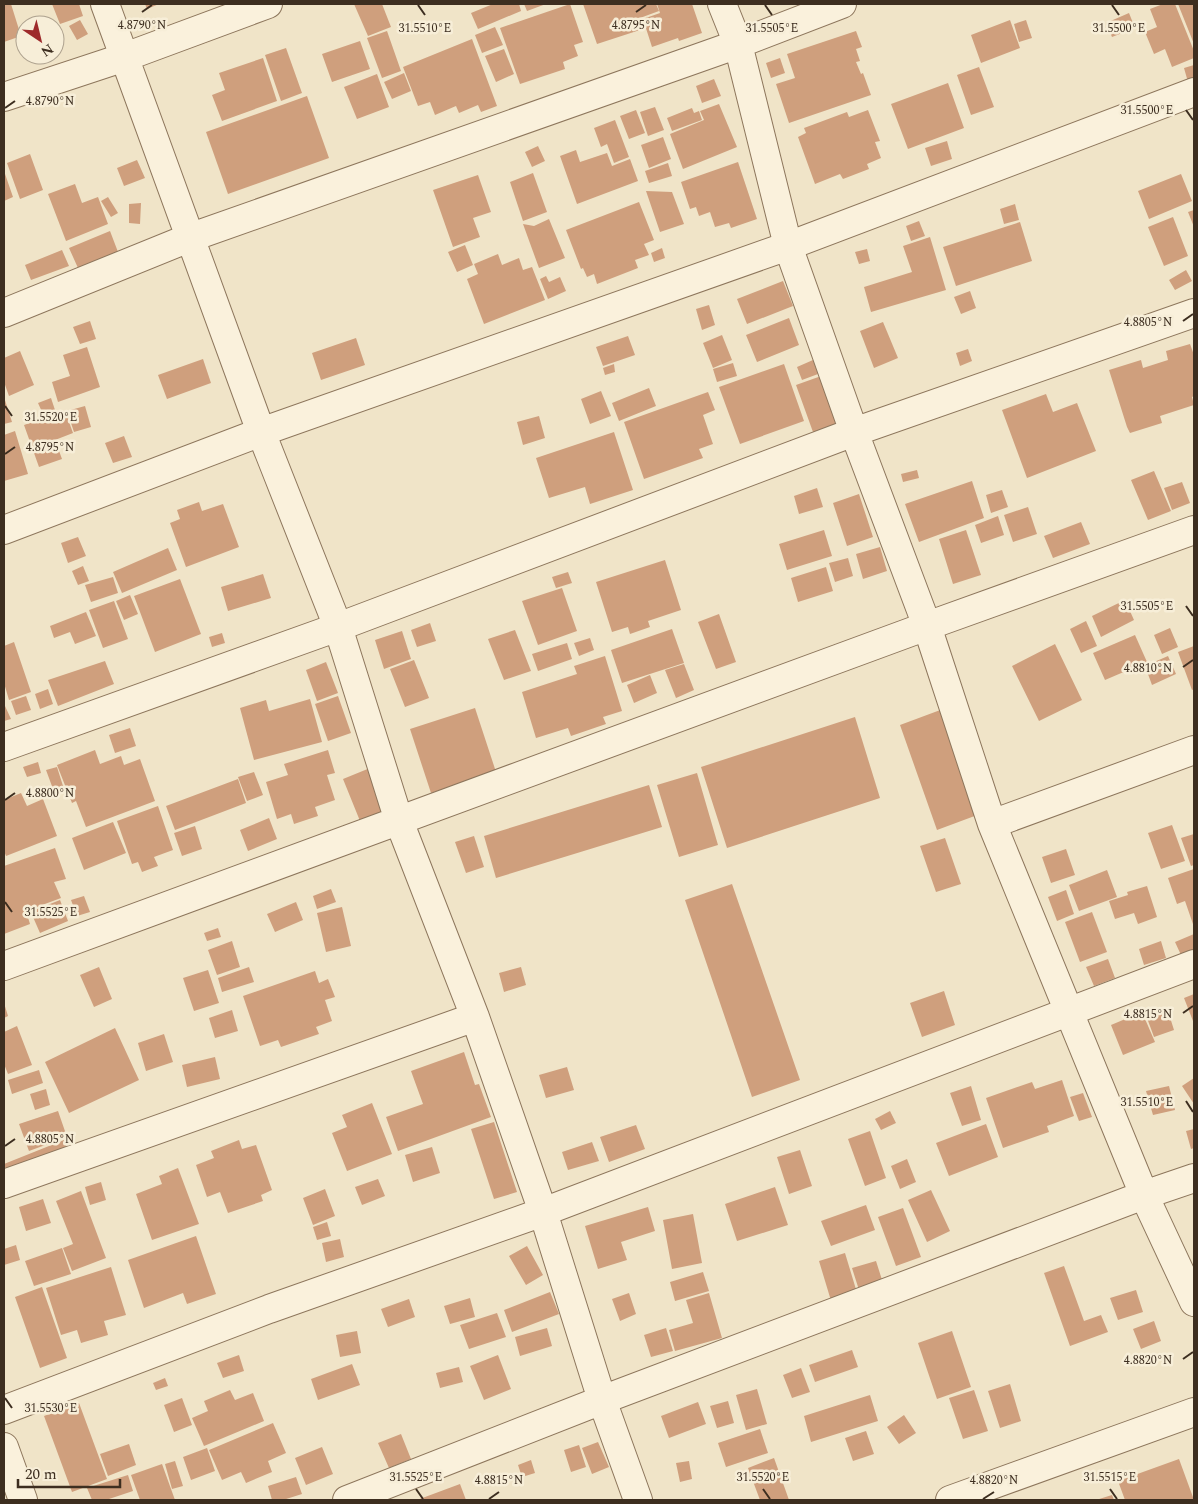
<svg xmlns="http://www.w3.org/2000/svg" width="1198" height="1504" font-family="Spectral,serif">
	<rect width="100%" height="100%" fill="#f0e4c8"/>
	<!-- building -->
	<path fill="#cf9f7d" d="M4,4h7l10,32 -17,6z
		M52,4h27l4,12 -23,8z
		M145,4h14l-12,5z
		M354,4h28l9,23 -23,9z
		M493,4h26l2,7 -43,18 -7,-16z
		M524,4h22l-19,7z
		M570,4l13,38 -9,3 4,11 -15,6 2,7 -45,15 -20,-56z
		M583,4h73l3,7 -19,7 3,11 -46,15z
		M657,4h35l10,29 -23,8 -1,-3 -26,9 -9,-28 17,-6z
		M1163,4h12l19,47v7l-22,9 -7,-18 -11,5 -9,-22 12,-5 -7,-18z
		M1178,4h16v40z
		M1129,13l6,15 -23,9 -6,-14z
		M80,20l8,14 -11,6 -8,-14z
		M1010,20l10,28 -39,15 -10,-28z
		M1026,20l6,18 -13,4 -5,-18z
		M495,27l8,18 -21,8 -7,-18z
		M387,31l14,40 -19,7 -15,-40z
		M856,31l6,16 -6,2 4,12 -4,1 5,12 2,-1 8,22 -82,28 -13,-39 19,-6 -8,-24z
		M472,39l25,67 -16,6 -3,-7 -19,8 -3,-7 -21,9 -5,-13 -12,4 -15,-39z
		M360,41l10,28 -38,13 -10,-28z
		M286,48l16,45 -21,8 -16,-46z
		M504,49l10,25 -18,8 -11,-26z
		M263,58l14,43 -55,20 -10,-26 13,-5 -6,-17z
		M780,58l5,15 -14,5 -5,-15z
		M1194,65v15l-6,2 -4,-14z
		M979,67l15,40 -23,8 -14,-40z
		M404,73l7,18 -19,8 -8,-17z
		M377,74l12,33 -32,12 -13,-32z
		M714,79l7,17 -19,7 -6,-17z
		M948,83l16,45 -56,21 -17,-45z
		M307,96l22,62 -101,36 -22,-62z
		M719,104l18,43 -54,22 -13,-35 34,-14 -4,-9z
		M655,107l9,23 -16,6 -8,-24z
		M692,108l2,5 5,-2 3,9 -30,11 -5,-13z
		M636,110l9,23 -16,6 -9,-23z
		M868,110l12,31 -5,1 6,16 -14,6 2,5 -26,10 -3,-5 -25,10 -17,-47 8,-4 -2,-5 43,-16 2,5z
		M615,120l14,37 -15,6 -7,-19 -6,3 -7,-19z
		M663,137l8,22 -22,9 -8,-23z
		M947,141l5,18 -21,7 -6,-18z
		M538,146l7,15 -13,6 -7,-15z
		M576,150l4,12 27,-9 5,13 18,-7 8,22 -61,23 -17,-48z
		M30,154l13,36 -23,9 -13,-36z
		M137,160l8,18 -21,8 -7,-18z
		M738,162l19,57 -26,9 -2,-5 -14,4 -5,-15 -11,4 -3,-9 -6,2 -9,-27z
		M668,163l4,13 -23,7 -4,-12z
		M4,171l9,26 -9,4z
		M533,173l14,39 -24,9 -13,-39z
		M1181,174l11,27 -43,18 -11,-28z
		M478,175l13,37 -18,6 7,19 -27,10 -20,-57z
		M75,184l7,19 16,-6 10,27 -42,17 -18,-47z
		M646,191l26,1 12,32 -24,8z
		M108,197l10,16 -7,4 -10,-16z
		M639,202l15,38 -10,4 5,11 -14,5 3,8 -41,16 -3,-10 -7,3 -4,-9 -2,1 -15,-39z
		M141,203l-1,21 -11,-1v-19z
		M1015,204l4,16 -15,4 -4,-15z
		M1194,210v17l-6,-15z
		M1173,217l15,39 -24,10 -16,-39z
		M549,219l16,39 -26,10 -16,-44 11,2z
		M919,221l6,15 -14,5 -5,-15z
		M1020,222l12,39 -76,25 -13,-39z
		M110,231l8,21 -40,16 -9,-20z
		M930,237l16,53 -75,22 -7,-25 48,-15 -9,-26z
		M465,245l8,20 -16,7 -9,-20z
		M662,248l3,10 -11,4 -3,-9z
		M867,249l3,12 -11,3 -4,-12z
		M62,250l7,16 -38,14 -6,-15z
		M498,254l4,11 17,-7 4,12 9,-3 13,33 -61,24 -17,-45 11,-5 -4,-10z
		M1186,270l6,11 -17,9 -6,-10z
		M546,276l3,6 11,-5 6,14 -18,8 -8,-20z
		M783,281l10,25 -46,18 -10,-25z
		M970,291l6,17 -15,6 -7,-17z
		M709,305l6,20 -13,5 -6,-21z
		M789,318l10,27 -42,17 -11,-27z
		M90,321l6,18 -16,5 -7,-17z
		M883,322l15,36 -24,10 -14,-37z
		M722,335l10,25 -19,8 -10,-25z
		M628,336l7,19 -32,11 -7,-19z
		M356,338l9,27 -44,15 -9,-27z
		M1190,344l4,11v41l-2,1 2,8 -34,11 2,7 -32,10 -3,-6 -18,-57 32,-10 2,8 25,-8 -2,-9z
		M87,347l13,40 -42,15 -6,-20 18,-6 -7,-21z
		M968,349l4,12 -12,5 -4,-13z
		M20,351l14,34 -25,11 -5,-14v-24z
		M203,359l8,24 -44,16 -9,-24z
		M813,360l5,14 -16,6 -5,-13z
		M733,363l4,13 -20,6 -4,-13z
		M614,364l1,8 -10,3 -2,-7z
		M784,364l20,57 -64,23 -21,-57z
		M824,375l17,47 -28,10 -17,-47z
		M649,388l7,18 -37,15 -7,-18z
		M601,391l10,25 -21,8 -9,-25z
		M708,392l7,18 -12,5 10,29 -14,5 4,9 -59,21 -20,-57z
		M1046,394l7,18 24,-9 19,48 -69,27 -25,-68z
		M4,397l8,25 -8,2z
		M51,398l4,12 -12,4 -5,-11z
		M85,406l6,21 -17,5 -7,-21z
		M65,411l8,22 -18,7 7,19 -23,8 -15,-42z
		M539,416l6,22 -22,7 -6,-23z
		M15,431l13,43 -24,7v-46z
		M614,432l19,58 -43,14 -5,-17 -36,11 -13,-40z
		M124,436l8,21 -19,6 -8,-20z
		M917,470l2,8 -16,4 -2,-8z
		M1154,471l17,40 -23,9 -17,-40z
		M972,481l12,37 -65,24 -14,-38z
		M1182,482l8,21 -18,7 -8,-22z
		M817,488l6,19 -24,7 -5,-18z
		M1002,490l6,17 -17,6 -5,-18z
		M859,494l14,43 -26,9 -14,-43z
		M199,502l3,9 21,-7 16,43 -53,20 -16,-44 10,-4 -3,-9z
		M1028,507l9,27 -24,8 -9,-27z
		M998,516l6,19 -23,8 -6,-18z
		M1081,522l9,22 -37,14 -9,-22z
		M824,530l8,26 -45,14 -8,-26z
		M966,530l15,45 -28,9 -14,-45z
		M78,537l8,19 -18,7 -7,-20z
		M880,547l7,24 -24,8 -7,-25z
		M168,548l9,22 -55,23 -9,-21z
		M848,558l5,18 -18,6 -6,-19z
		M665,560l16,50 -33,11 2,6 -20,7 -2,-7 -16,5 -16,-50z
		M83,566l6,15 -11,4 -6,-14z
		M826,567l7,24 -35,11 -7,-24z
		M568,572l4,11 -16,5 -4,-11z
		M263,574l8,24 -43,13 -7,-24z
		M113,577l5,16 -27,9 -6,-17z
		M180,579l21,55 -46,18 -21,-56z
		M562,588l15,43 -39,14 -16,-44z
		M130,595l8,19 -14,6 -8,-19z
		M1125,600l9,20 -33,17 -9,-21z
		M114,601l14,38 -25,9 -14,-38z
		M86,612l10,24 -21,8 -5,-12 -16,6 -4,-12z
		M719,614l17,48 -20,7 -18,-47z
		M1086,621l11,25 -16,7 -11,-24z
		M430,623l6,18 -19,6 -6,-17z
		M1170,628l8,19 -16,7 -8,-19z
		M672,629l12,34 -62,20 -11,-33z
		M515,630l16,41 -27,9 -16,-41z
		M402,631l9,28 -27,10 -9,-29z
		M222,633l3,10 -13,4 -3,-10z
		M1135,635l12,27 -42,18 -12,-27z
		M590,638l4,12 -15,6 -5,-13z
		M14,642l17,50 -22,8 -5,-17v-37z
		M567,643l5,16 -34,12 -6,-17z
		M1055,644l27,56 -43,21 -27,-55z
		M1194,646v43l-2,1 -14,-38z
		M605,656l17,55 -19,6 3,7 -35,12 -3,-8 -32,10 -14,-46 55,-18 -3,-8z
		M1168,656l8,18 -24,11 -7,-19z
		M414,660l15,38 -24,9 -15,-38z
		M105,661l9,23 -56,22 -10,-26z
		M326,662l12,31 -21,8 -11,-31z
		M684,664l10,26 -18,8 -11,-28z
		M650,675l7,18 -23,10 -7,-18z
		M48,689l5,15 -13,5 -5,-15z
		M26,696l5,14 -15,5 -5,-14z
		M338,696l13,37 -23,8 -13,-37z
		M310,699l12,43 -68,18 -14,-52 26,-8 3,11z
		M5,706l6,13 -7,2v-14z
		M475,708l21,64 -65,21 -21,-64z
		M943,709l37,105 -43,16 -37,-105z
		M855,717l25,81 -153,50 -26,-81z
		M130,728l6,18 -21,7 -6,-18z
		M95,750l5,14 21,-8 3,9 16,-6 15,42 -69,26 -10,-26 -4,2 -15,-38z
		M328,750l7,23 -8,2 8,25 -20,7 3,9 -24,8 -3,-10 -14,5 -11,-37 22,-7 -4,-11z
		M38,762l3,11 -14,4 -4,-10z
		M57,767l6,19 -10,3 -7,-19z
		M370,768l16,42 -26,11 -17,-42z
		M254,772l9,23 -16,6 -9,-24z
		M697,773l21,72 -39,12 -22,-72z
		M238,779l8,24 -71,27 -9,-24z
		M649,785l13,42 -166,51 -12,-42z
		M21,793l6,13 16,-7 14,37 -51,20 -2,-5v-51z
		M158,806l15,44 -19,7 4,9 -16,6 -4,-10 -6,2 -15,-43z
		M269,818l8,21 -29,12 -8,-21z
		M113,822l13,31 -42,17 -12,-32z
		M1172,825l13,36 -24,8 -13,-36z
		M195,826l7,23 -20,7 -8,-23z
		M1194,834v31l-3,1 -10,-28z
		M474,836l10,31 -18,6 -11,-31z
		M945,838l16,46 -25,8 -16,-46z
		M55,848l11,31 -12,3 7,16 -35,13 4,13 -26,10v-68z
		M1066,849l9,26 -24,8 -9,-26z
		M1194,869v58l-9,-26 -8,3 -9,-26z
		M1107,870l10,27 -38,14 -10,-26z
		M732,884l68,196 -48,17 -67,-197z
		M1147,886l10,31 -19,7 -4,-11 -19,6 -6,-18 19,-6 -1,-3z
		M331,889l5,13 -19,7 -4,-13z
		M1066,890l8,24 -17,7 -9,-24z
		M84,896l6,16 -13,4 -6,-16z
		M60,900l8,21 -28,12 -7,-16 5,-1 -3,-6z
		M296,902l7,18 -28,12 -8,-18z
		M342,907l9,39 -25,6 -9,-39z
		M1092,912l15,40 -27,10 -15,-40z
		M218,928l3,9 -14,4 -3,-8z
		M1194,934v15l-13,6 -6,-13z
		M232,941l8,26 -23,8 -9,-25z
		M1161,941l5,17 -22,7 -5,-16z
		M1108,959l7,19 -21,8 -8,-19z
		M99,967l13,32 -18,8 -14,-32z
		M249,967l5,15 -32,10 -4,-14z
		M521,967l5,18 -22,7 -5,-19z
		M208,970l11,33 -25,8 -11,-33z
		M315,971l4,12 9,-4 7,18 -10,3 7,21 -16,6 3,7 -38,13 -3,-7 -18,6 -17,-50z
		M944,991l11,34 -33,12 -12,-34z
		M1194,994v26l-1,1 -9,-23z
		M4,1003l4,13 -4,2z
		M232,1010l6,21 -23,7 -6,-20z
		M1168,1011l6,19 -20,7 -7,-19z
		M1142,1012l13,30 -32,13 -12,-30z
		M17,1026l15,39 -24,9 -4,-10v-32z
		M115,1028l24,52 -70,33 -24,-51z
		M164,1034l9,28 -27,9 -8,-28z
		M464,1052l11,33 4,-1 12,33 -93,34 -12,-34 37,-13 -12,-33z
		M215,1057l5,22 -33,8 -5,-22z
		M567,1067l7,23 -28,8 -7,-23z
		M39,1070l4,13 -31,11 -4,-14z
		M1194,1078v26l-12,-18z
		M1062,1080l12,36 -27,10 2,6 -46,16 -17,-50 46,-16 3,7z
		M971,1086l10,34 -19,6 -12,-33z
		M1169,1086l6,24 -22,5 -7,-24z
		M46,1089l4,16 -15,5 -5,-16z
		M1083,1093l9,24 -13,4 -9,-24z
		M372,1103l20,51 -45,17 -15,-38 15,-6 -5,-12z
		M58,1111l9,26 -38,14 -10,-27z
		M890,1111l6,12 -15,7 -6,-11z
		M494,1122l23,70 -23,7 -23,-70z
		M986,1124l12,33 -49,19 -13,-33z
		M636,1125l9,24 -36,13 -9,-25z
		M1194,1129v19l-3,1 -5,-18z
		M870,1131l16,47 -21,8 -17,-47z
		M64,1140l5,13 -61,22 -4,-11z
		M239,1140l3,9 14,-4 16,45 -11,5 2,6 -35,12 -8,-21 -13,5 -11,-32 18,-7 -3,-7z
		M592,1142l7,19 -31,9 -6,-18z
		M432,1147l8,26 -27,9 -8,-27z
		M800,1150l12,36 -23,8 -12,-37z
		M907,1159l9,23 -16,7 -9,-23z
		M178,1168l21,56 -47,16 -16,-46 26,-10 -3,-8z
		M378,1179l7,17 -23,9 -7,-18z
		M101,1182l5,18 -16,5 -5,-18z
		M775,1187l13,38 -51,16 -12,-37z
		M325,1189l10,27 -22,9 -10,-27z
		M931,1190l19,41 -23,11 -19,-42z
		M81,1191l25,67 -34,13 -9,-23 10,-4 -17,-43z
		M43,1199l8,24 -25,8 -7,-24z
		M866,1205l9,25 -44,16 -10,-25z
		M648,1207l7,24 -34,11 6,18 -29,9 -13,-43z
		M903,1208l18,49 -25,9 -18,-49z
		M693,1214l9,49 -30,6 -9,-49z
		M327,1222l4,14 -14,4 -4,-13z
		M196,1236l20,58 -29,10 -4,-11 -39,15 -16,-48z
		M340,1239l4,18 -18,5 -4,-19z
		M16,1245l4,15 -16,5v-16z
		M527,1246l16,29 -17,10 -17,-29z
		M62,1248l9,26 -37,12 -9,-25z
		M845,1253l13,43 -26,8 -13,-43z
		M876,1261l7,22 -24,7 -7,-22z
		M1064,1266l20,55 17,-6 7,17 -38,14 -26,-73z
		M111,1267l15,48 -22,6 4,14 -27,8 -4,-13 -16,5 -15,-47z
		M703,1272l6,19 -34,10 -5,-19z
		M42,1287l25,71 -27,10 -25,-71z
		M1136,1290l7,22 -25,8 -8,-22z
		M550,1292l9,22 -47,18 -8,-22z
		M629,1293l7,21 -16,7 -8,-22z
		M709,1293l13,45 -47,13 -6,-21 24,-7 -7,-23z
		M470,1298l5,19 -25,7 -6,-18z
		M409,1299l6,18 -27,10 -7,-18z
		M497,1313l9,24 -37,12 -9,-24z
		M1154,1321l7,20 -20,8 -8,-20z
		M547,1328l5,18 -32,10 -5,-19z
		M666,1328l7,23 -22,6 -7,-22z
		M357,1331l4,22 -21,4 -4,-22z
		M952,1331l19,56 -34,12 -19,-56z
		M852,1350l6,17 -43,15 -6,-17z
		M239,1355l5,16 -21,7 -6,-15z
		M498,1355l13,34 -27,11 -14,-34z
		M352,1364l8,21 -42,15 -7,-21z
		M459,1367l4,15 -23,6 -4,-15z
		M801,1368l9,24 -18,6 -9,-23z
		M165,1378l3,8 -12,4 -3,-7z
		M1010,1384l11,37 -21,7 -12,-37z
		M757,1389l10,35 -21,6 -10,-35z
		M230,1390l5,10 18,-7 11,28 -60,25 -12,-28 16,-7 -4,-10z
		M974,1390l14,41 -25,8 -14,-41z
		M870,1395l8,26 -67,21 -7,-26z
		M182,1398l10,27 -18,7 -10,-27z
		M728,1401l6,22 -17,5 -7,-22z
		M698,1402l8,22 -37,14 -8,-22z
		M79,1403l28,76 -35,13 -28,-76z
		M904,1415l12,18 -17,11 -12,-17z
		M273,1423l13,30 -18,8 4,11 -26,11 -5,-11 -19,8 -13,-30z
		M760,1429l8,24 -42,14 -8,-24z
		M866,1431l8,23 -21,7 -8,-23z
		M401,1434l10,25 -22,9 -11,-25z
		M598,1442l11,25 -17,7 -10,-26z
		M129,1444l7,21 -28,11 -8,-22z
		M579,1445l7,22 -15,5 -7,-22z
		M322,1447l11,27 -27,11 -11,-27z
		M207,1448l8,23 -24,9 -8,-23z
		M774,1458l15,42h-29l-12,-32z
		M1179,1459l15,41h-69l-7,-19z
		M531,1460l4,13 -13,4 -4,-12z
		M175,1461l8,25 -11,3 -7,-25z
		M689,1461l3,18 -12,3 -4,-19z
		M162,1464l13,36h-35l-9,-25z
		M128,1475l5,16 -27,9h-14l-5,-12z
		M296,1477l6,17 -19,6h-11l-4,-14z
		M460,1484l6,16h-49z
		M1112,1495l2,5h-18z"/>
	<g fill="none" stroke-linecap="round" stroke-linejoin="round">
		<!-- minor casing -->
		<g stroke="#8d765c" stroke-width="30">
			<path id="minor" d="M105,4l156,428 77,195 61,194 76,196 68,195 59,188 36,100
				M722,4l16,40 50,202 66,186 73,194 65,198 152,371 50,107
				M4,97l121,-40 143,-53
				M4,313l185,-75 549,-194 104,-40
				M4,530l257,-98 527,-186 406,-154
				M4,747l334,-120 516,-195 340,-119
				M992,824l202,-74
				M4,966l923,-340 267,-96
				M4,1184l471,-167
				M4,1410l265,-101 274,-97 651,-248
				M4,1447l19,53
				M347,1500l255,-100 542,-205 50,-17
				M950,1500l244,-88"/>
		</g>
		<!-- minor -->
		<use href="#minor" stroke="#faf1dc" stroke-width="28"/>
	</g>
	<!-- ticks -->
	<path fill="none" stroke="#3d2e20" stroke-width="2" d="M418,5l7,10M765,5l7,10M1112,5l7,10M142,12l10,-7M636,12l10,-7M5,108l10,-7M1186,110l7,10M1183,321l10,-7M5,406l7,10M5,454l10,-7M1186,606l7,10M1183,667l10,-7M5,800l10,-7M5,902l7,10M1183,1013l10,-7M1186,1101l7,11M5,1146l10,-7M1183,1359l10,-7M5,1398l7,10M416,1489l7,10M763,1489l7,10M1110,1489l7,10M489,1499l10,-7M983,1499l11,-7"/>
	<g font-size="12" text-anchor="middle" fill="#3d2e20" stroke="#f7eed8" stroke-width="5" stroke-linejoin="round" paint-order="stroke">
		<text x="142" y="29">4.8790°N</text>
		<text x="636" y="29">4.8795°N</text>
		<text x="425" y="32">31.5510°E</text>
		<text x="772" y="32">31.5505°E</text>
		<text x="1119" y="32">31.5500°E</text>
		<text x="50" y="105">4.8790°N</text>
		<text x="1147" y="114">31.5500°E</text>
		<text x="1148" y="326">4.8805°N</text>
		<text x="51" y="421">31.5520°E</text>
		<text x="50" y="451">4.8795°N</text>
		<text x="1147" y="610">31.5505°E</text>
		<text x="1148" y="672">4.8810°N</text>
		<text x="50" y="797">4.8800°N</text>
		<text x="51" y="916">31.5525°E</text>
		<text x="1148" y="1018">4.8815°N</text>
		<text x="1147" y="1106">31.5510°E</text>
		<text x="50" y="1143">4.8805°N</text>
		<text x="1148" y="1364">4.8820°N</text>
		<text x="51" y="1412">31.5530°E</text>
		<text x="416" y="1481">31.5525°E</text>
		<text x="763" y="1481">31.5520°E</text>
		<text x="1110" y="1481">31.5515°E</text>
		<text x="499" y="1484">4.8815°N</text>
		<text x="994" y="1484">4.8820°N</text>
	</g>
	<!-- border -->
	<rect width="1198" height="1504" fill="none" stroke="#3d2e20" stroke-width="10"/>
	<!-- north arrow -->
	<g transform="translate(40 40) rotate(145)"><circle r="24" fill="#f7eed8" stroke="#ada18e"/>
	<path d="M0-4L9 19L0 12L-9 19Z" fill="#9e2a2b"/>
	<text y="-8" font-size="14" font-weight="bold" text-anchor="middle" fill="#3d2e20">N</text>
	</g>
	<!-- scale -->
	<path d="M18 1479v8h102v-8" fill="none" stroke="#3d2e20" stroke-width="2.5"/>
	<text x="25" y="1479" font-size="15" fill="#3d2e20" stroke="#f7eed8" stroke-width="4" paint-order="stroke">20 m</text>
</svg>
